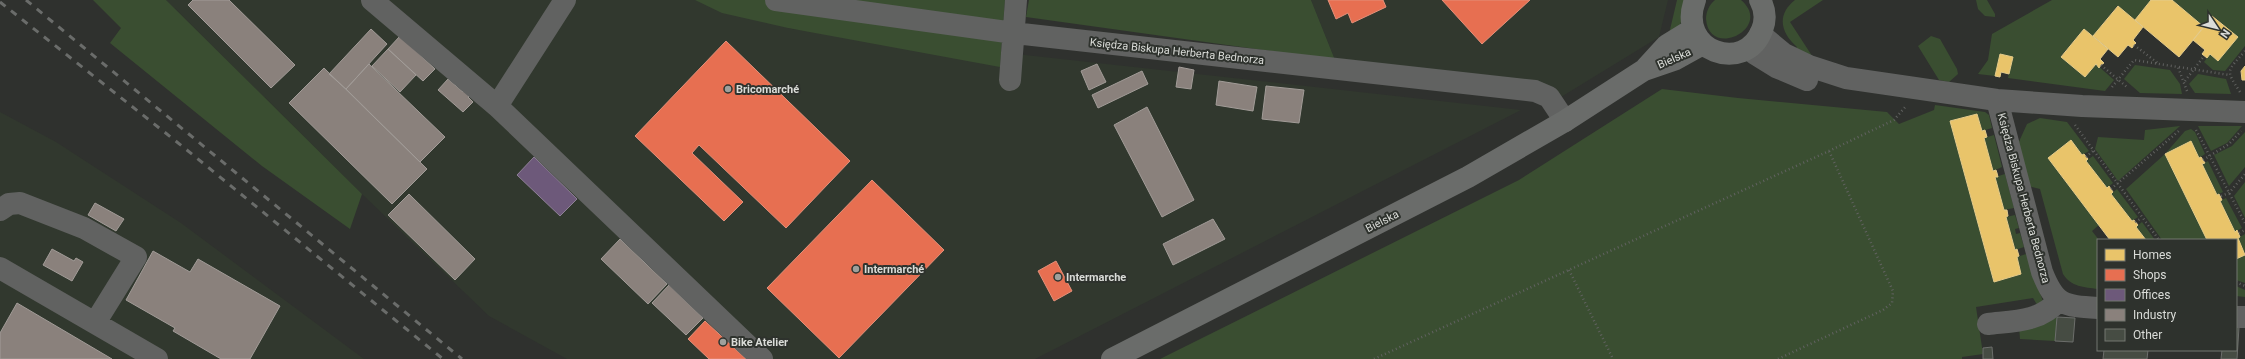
<svg xmlns="http://www.w3.org/2000/svg" width="2245" height="359" font-family="Roboto,sans-serif">
	<rect width="100%" height="100%" fill="#2f312e"/>
	<!-- built -->
	<path fill="#31382e" d="M166,0h536l24,10 66,19 729,81 -486,249h-468l-78,-43 -127,-122z
		M1311,0h357l-9,37 -98,60 -226,-37z
		M0,112l56,30 125,81 183,136h-364z"/>
	<!-- green -->
	<path fill="#3a4e31" d="M93,0h73l196,194 -12,35 -88,-63 -152,-123 11,-15z
		M695,0h310l-5,67 -212,-39 -66,-15z
		M1029,0h282l24,60 -309,-43z
		M1677,0h11l-8,25 -12,13z
		M1715,0h26c33,28 -32,60 -35,19 0,-7 3,-14 9,-19z
		M1795,0h28l-33,22 28,43 -25,-13 4,-5c-16,-14 -21,-32 -2,-47z
		M1976,0h11l8,14v3l-10,-1 -7,-7z
		M2052,0h99l-16,20 -18,-14 -24,30 -9,-7 -23,27 24,21 11,-13 18,16 -9,11 -97,-13 5,-21 -13,-3 -5,22 -17,-2 10,-14 4,-26z
		M2172,0h73v46l-20,25 -12,-1 -9,-8 6,-8 8,7 20,-24 -25,-21 -9,11z
		M1931,36l9,3 17,30 1,5 -9,8 -10,-2 -21,-34z
		M2135,65l35,5 10,14 2,10 -42,-1 -16,-14z
		M2198,74l28,5 5,15 -36,-1 -6,-9z
		M1662,89l76,9 149,14 12,12 35,-14 1,-5 50,7 4,3 3,13 -10,3 -5,-17 -27,7 44,161 27,-8 -4,-17 9,-3 18,50 -5,4 -6,-10 -57,9 7,47 -21,3v2h-802l359,-179z
		M2040,118l27,4 22,29 -7,4 -12,-14 -22,17 51,67 -7,6 7,9 -1,49c-14,-2 -27,-2 -35,-15l-23,-85 -16,-4 -7,-39 10,-22z
		M2180,126l-62,55 -23,-32 3,-12 46,3 1,-10z
		M2198,126h44l-15,17 -16,8z
		M2191,129l4,3 10,22 -6,4 -8,-16 16,98h-45l-36,-51 39,-35 20,-23z
		M2245,132v35l-16,19 -15,-31 18,-9z
		M1994,135l8,32 -9,4 -9,-33z
		M2093,156l20,27 -6,5 -21,-27z
		M2208,161l15,31 -6,3 -15,-31z
		M2005,174l9,34 -10,2 -9,-33z
		M2245,182v36l-11,-22z
		M2117,189l21,28 -6,4 -21,-27z
		M2226,198l16,30 -7,4 -15,-31z
		M2015,215l4,13 -4,1 1,5 4,-1 4,14 -9,3 -9,-33z
		M2142,222l13,18h-9l-10,-13z
		M2245,234v20l-7,-16z
		M2245,255v28l-9,-3v-21z
		M2236,286l9,4v7l-9,-1z
		M2057,317l-2,24 -35,-2 -1,-12h11z"/>
	<!-- homes -->
	<path fill="#e9c46a" stroke="#e4cb8b" d="M2151,0h21l32,27 -25,30 -44,-37z
		M2118,6l25,21 -10,13 3,3 -2,2 -2,3 -4,-3 -10,12 -25,-21z
		M2212,16l26,21 -20,24 -8,-7 -3,4 -5,-4 3,-4 -12,-10z
		M2084,29l24,20 -8,10 4,4 -3,2 -2,3 -3,-4 -11,13 -24,-20z
		M2000,54l13,3 -4,17 -8,-2 -1,5 -5,-1z
		M2245,66v14h-3l-1,-9z
		M1977,114l5,17 3,-1 2,7 -3,1 9,33 3,-1 1,3 1,4h-3l9,33h3l1,6 -2,1 9,33 2,-1 2,7 -2,1 4,17 -27,8 -44,-161z
		M2071,140l11,15 2,-1 4,5 -2,2 21,27 2,-2 4,6 -2,2 21,27 2,-1 4,5 -2,2 10,13h-36l-62,-82z
		M2191,141l8,17 2,-1 4,6 -3,1 15,31 2,-1 3,6 -2,1 15,31 2,-2 3,7 -2,1 7,17 -9,4v-19h-29l-42,-86z"/>
	<!-- shops -->
	<path fill="#e76f51" stroke="#e3907a" d="M1328,0h55l3,7 -34,16 -4,-10 -12,6z
		M1442,0h88l-48,44z
		M726,41l124,120 -64,67 -87,-83 -7,8 51,49 -19,19 -89,-85z
		M872,180l72,70 -105,108 -72,-70z
		M1056,261l16,30 -18,10 -16,-30z
		M705,321l41,38h-37l-21,-20z"/>
	<!-- offices -->
	<path fill="#6d597a" stroke="#8e8096" d="M534,157l43,42 -17,17 -43,-41z"/>
	<!-- industry -->
	<path fill="#8a817c" stroke="#a29c98" d="M193,0h36l66,65 -24,23 -83,-83z
		M371,29l16,15 -41,45 -17,-15z
		M400,36l35,33 -12,12 -35,-32z
		M388,49l28,26 -16,17 -28,-26z
		M369,64l76,73 -25,25 -74,-73z
		M1097,64l9,18 -17,8 -8,-19z
		M1179,67l15,3 -3,19 -15,-2z
		M324,68l103,101 -35,35 -103,-101z
		M1142,71l6,13 -50,24 -6,-13z
		M448,79l15,13 2,-3 6,5 -3,3 5,5 -10,10 -25,-22z
		M1219,81l38,6 -4,24 -37,-6z
		M1266,86l38,4 -5,33 -37,-4z
		M1147,107l47,93 -32,17 -48,-92z
		M409,194l66,65 -20,21 -67,-65z
		M95,203l29,16 -8,12 -28,-16z
		M1213,219l12,20 -52,26 -10,-21z
		M620,239l47,45 -19,20 -47,-45z
		M52,249l22,12 2,-3 7,4 -11,19 -29,-16z
		M153,251l37,21 8,-13 82,47 -30,53h-29l-48,-28 2,-3 -49,-28z
		M669,285l34,33 -17,17 -34,-32z
		M17,303l95,56h-112v-26z"/>
	<!-- building -->
	<path fill="#464c43" stroke="#6c6e6b" d="M2057,317l18,1 -2,24 -18,-1z
		M2236,327h3l-2,32h-16l1,-9h14z
		M1992,347l1,12h-10v-11z
		M2104,350h44l-1,9h-44z"/>
	<g fill="none" stroke-linecap="round" stroke-linejoin="round">
		<!-- path -->
		<path stroke="#616260" stroke-width="2.5" stroke-dasharray="1 3" stroke-linecap="butt" d="M2134,45l25,19
			M2101,65l27,23
			M2179,67l50,8
			M2185,81l19,-25
			M2112,87l22,-27 44,7 9,24
			M2240,92c-15,-23 -13,-20 5,-41
			M2075,125l84,115
			M2196,130l49,93
			M2086,157l8,-7
			M2203,160l26,-16 12,-13
			M2111,189l69,-59
			M2221,196l8,-3 16,-19
			M2135,222l7,-4
			M2239,233l6,-3
			M1569,270l44,89
			M2236,282l9,4
			M1374,359l455,-208 65,-31 12,-14
			M1778,359l105,-49 9,-7 1,-12 -64,-140"/>
		<!-- minor -->
		<path stroke="#616261" stroke-width="22" d="M372,0l125,106 265,253
			M776,0l238,33 521,58 14,6 16,24
			M1760,34l24,20 25,12 37,12 151,22 85,6 163,6
			M1755,54l21,13 31,13
			M1010,80l6,-80
			M1997,100l45,172c13,33 21,34 56,36
			M497,106l68,-106
			M0,210l9,-6 11,-1 64,25 52,29 -41,66
			M0,268l157,91
			M2236,317h9
			M1988,324c25,-3 52,-2 70,-23"/>
		<!-- major -->
		<path stroke="#6a6c6a" stroke-width="22" d="M1695,0c-19,51 50,75 67,30 4,-10 3,-21 -2,-30
			M1646,68l21,-23 26,-16
			M1112,359l356,-182 97,-56 79,-51 32,-11 27,-15"/>
		<!-- rail -->
		<path stroke="#6a6c6a" stroke-width="3" stroke-dasharray="7 7" stroke-linecap="butt" d="M26,0l436,359
			M0,2l182,144 261,213"/>
	</g>
	<!-- markers -->
	<g fill="#9ea09c" stroke="#2e322d" stroke-width="1.5">
		<circle cx="728" cy="89" r="4"/>
		<circle cx="856" cy="269" r="4"/>
		<circle cx="1058" cy="277" r="4"/>
		<circle cx="723" cy="342" r="4"/>
	</g>
	<g text-anchor="middle" stroke-width="4" stroke-linejoin="round" paint-order="stroke">
		<!-- street labels -->
		<g font-size="11" fill="#dadcd8" stroke="#2e322d">
			<text transform="translate(1177 51) rotate(6)" y="4">Księdza Biskupa Herberta Bednorza</text>
			<text transform="translate(1674 58) rotate(-24)" y="4">Bielska</text>
			<text transform="translate(2024 198) rotate(75)" y="4">Księdza Biskupa Herberta Bednorza</text>
			<text transform="translate(1382 221) rotate(-27)" y="4">Bielska</text>
		</g>
		<!-- poi labels -->
		<g font-size="11" font-weight="bold" fill="#dadcd8" stroke="#2e322d" text-anchor="start">
			<text x="736" y="93">Bricomarché</text>
			<text x="864" y="273">Intermarché</text>
			<text x="1066" y="281">Intermarche</text>
			<text x="731" y="346">Bike Atelier</text>
		</g>
	</g>
	<!-- legend -->
	<rect x="2097" y="239" width="140" height="112" fill="#2e322d" stroke="#737671"/>
	<rect x="2105" y="249" width="20" height="12" fill="#e9c46a" stroke="#737671"/>
	<text x="2133" y="259" font-size="12" fill="#dadcd8">Homes</text>
	<rect x="2105" y="269" width="20" height="12" fill="#e76f51" stroke="#737671"/>
	<text x="2133" y="279" font-size="12" fill="#dadcd8">Shops</text>
	<rect x="2105" y="289" width="20" height="12" fill="#6d597a" stroke="#737671"/>
	<text x="2133" y="299" font-size="12" fill="#dadcd8">Offices</text>
	<rect x="2105" y="309" width="20" height="12" fill="#8a817c" stroke="#737671"/>
	<text x="2133" y="319" font-size="12" fill="#dadcd8">Industry</text>
	<rect x="2105" y="329" width="20" height="12" fill="#464c43" stroke="#737671"/>
	<text x="2133" y="339" font-size="12" fill="#dadcd8">Other</text>
	<!-- north arrow -->
	<g transform="translate(2217 28) rotate(125)" stroke="#2e322d" stroke-width="3" paint-order="stroke">
	<path d="M0-3L7 15L0 10L-7 15Z" fill="#dadcd8"/>
	<text y="-6" font-size="11" font-weight="bold" text-anchor="middle" fill="#dadcd8">N</text>
	</g>
</svg>
